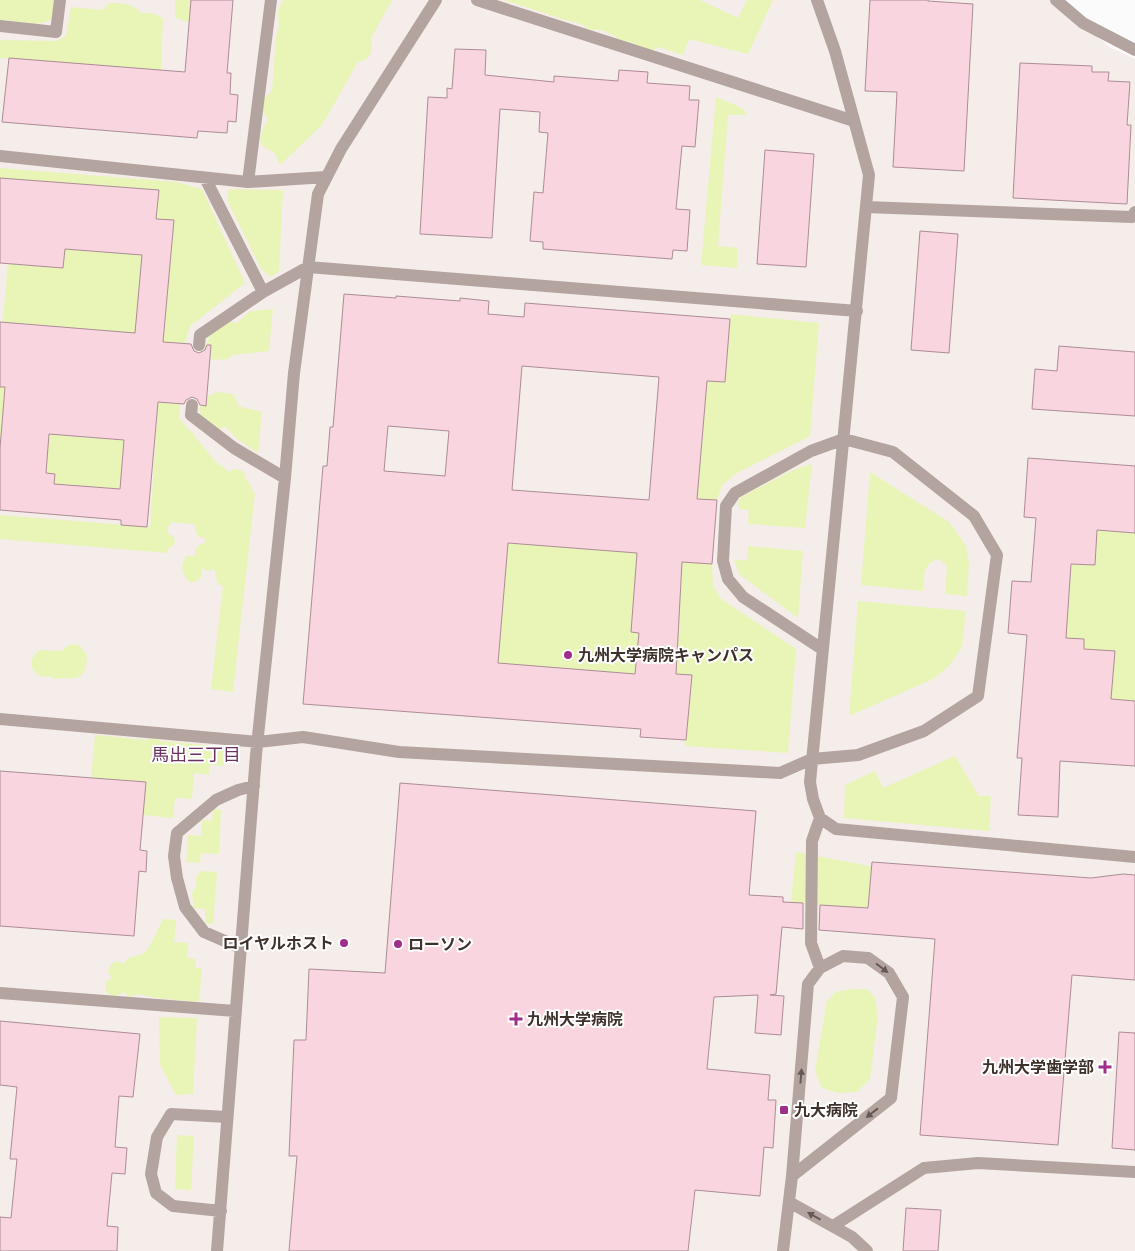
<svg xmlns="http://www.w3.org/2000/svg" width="1135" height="1251" font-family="'Fira Sans Condensed','Noto Sans JP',sans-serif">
	<rect width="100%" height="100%" fill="#fbfbfb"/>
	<!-- built -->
	<path fill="#f5ede9" d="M0,0h1051l60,48 24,11v1192h-1135z"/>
	<!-- green -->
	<path fill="#e9f4b7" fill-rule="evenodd" d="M0,0h56l-1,16c-14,13 -33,6 -50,4l-5,2z
		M175,0h16l-2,22 -14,-4z
		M283,0h109l-21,38 1,12 -3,6 -4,4 -7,2 -36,63 -42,40 -6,-13c-22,-7 -13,-19 -6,-33 -9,-10 -7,-20 4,-28l4,-55 3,-10 -1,-15z
		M504,0h196l38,18 9,-18h26l-25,54 -59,-15 -6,16 -25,-8 -8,5 -19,-10 -4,1 -11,-5v-2c-7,-1 -10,-6 -16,-6 -4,-1 -8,0 -12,0l-6,-6 -20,-5z
		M114,3c9,0 21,2 27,10h11l11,5 -2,52 -161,-12v-18l56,1 10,-5 5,-29 31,3 6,-6z
		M716,97l26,11 5,7h-19l-10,131 19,2v20l-36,-3z
		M0,168l176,14 26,7 43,94 -55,43 -5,17 -22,-1 11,-122 -174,-10z
		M229,189l54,1 -4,81 -8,6 -10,-8 -34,-69z
		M65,249l77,6 -7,87 -23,-11 -102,-8 -8,6 6,-66 55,5z
		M273,309l-4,42 -37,4 -4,4 -16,1 -8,-12 7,-14 17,-13 9,2 13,-12z
		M731,314l88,9 -9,113 -73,37 -15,12 -5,15 -20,-1 10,-118 18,1z
		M0,387l127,10 -7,92 -66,-5 1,-10 -9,-1 -46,-23zM106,413l-2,26 -102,-8z
		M218,392l15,2 4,7 1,5 24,6 -4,41 -22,-15 -11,-12 -5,3c-17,-5 -21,-8 -20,-26l10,-8z
		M158,402l22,2 -1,14 10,12 4,3 3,5 18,22 15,12c6,-4 9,-3 15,0l2,8 4,3 2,7 3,3 -22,199 -22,-3 12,-103 -5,-2 -4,-16c-4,4 -8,3 -13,0 3,9 -2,13 -10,15 -9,-6 -12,-19 -4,-27h8l1,-8 4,-4 5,-1v-4l-7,-3 -3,-6 1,-4 -3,-2 -21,-2 -4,6v6l5,2 2,5 -1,4 -6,4v4l-168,-14v-24l150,12z
		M812,464l-7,64 -57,-4 1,-14 -9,-1 -2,-6 3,-6 52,-27z
		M870,472l79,50 16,22 4,18 -2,34 -22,-2 2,-28 -8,-7c-17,5 -14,16 -16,32l-62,-6z
		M1074,528l61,5v168l-73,-6z
		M508,543l137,10 -14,79 8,1 -4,41 -137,-11z
		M748,546l55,5 -5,67 -59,-44 -5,-14h13z
		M682,562l30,2 1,20 7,14 76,51 -8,104 -103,-7 6,-71 -15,-1z
		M858,601l108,10 -4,36 -13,19 -16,13 -84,37z
		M75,644l5,2 7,9c0,29 -14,22 -33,24l-4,-3 -9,1c-13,-9 -13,-17 -1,-27l21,1 8,-6z
		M95,735l51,5 8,-2 7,3 65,6 -2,19 -14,-1 -1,10 -15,-2 -2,26 -17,-1 -2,20 -30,-3 3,-33 -55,-4z
		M955,756l24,40h12l-2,35 -145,-13 1,-33 30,-14 8,17z
		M213,809l8,1 -2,44 -18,-1 -1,10 -14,-1 2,-27 13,1 1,-16 10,1z
		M796,852l104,20 -3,39 -106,-8z
		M201,871l16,1 -4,52 -8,-1v-14l-11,-1c0,-11 -6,-14 3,-22 -3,-7 -1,-10 4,-15z
		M163,919l13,1 -2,22 14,1 -1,15 9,1 -1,9h7l-3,34 -43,-4 -18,-4 -8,3 -7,-5c-9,8 -20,3 -17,-10l4,-2 1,-4 -3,-4c2,-9 8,-13 16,-8 4,-11 15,-5 22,-13 7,-9 12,-23 17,-32z
		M852,989h15l8,9 3,18 -8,63 -13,13 -18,1 -17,-5 -7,-17 12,-70 9,-9z
		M159,1017l38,1 -4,76 -17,1 -16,-30z
		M177,1135l17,1 -3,54 -16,-1z"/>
	<!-- building -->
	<path fill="#f9d5e0" stroke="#ac8c96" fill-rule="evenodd" d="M191,0h42l-6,73h4l-1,21 8,1 -2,27 -8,-1 -1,12 -29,-2 -1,7 -195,-16 7,-64 176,14z
		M870,0h58v1l45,3 -9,167 -71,-4 4,-75 -32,-1z
		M455,49l31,1 -1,25 69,7v-6l64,5 1,-11 29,2 -1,11 43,3 -1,14h10l-4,47 -13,-1 -6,63 14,1 -3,41 -14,-1 -1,9 -129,-10v-7l-13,-1 4,-49 9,1 5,-60 -9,-1 1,-20 -40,-3 -8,129 -72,-4 8,-137 19,1v-10l5,1z
		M1020,63l72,3v6h17l-1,9 22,1 -3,43h4l-4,79 -114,-6z
		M765,150l49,4 -8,113 -49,-3z
		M0,178l159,12 -3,29 18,1 -11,122 28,2 3,7 5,2 6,-3 2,-5h4l-5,61 -6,-1 -3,-6 -5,-2 -6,3 -2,4 -26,-2 -11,125 -26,-2v-5l-121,-10v-62l5,-61h-5v-65l135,11 7,-78 -77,-6 -2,19 -63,-5zM49,434l75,6 -4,49 -66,-5 1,-10 -9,-1z
		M920,231l38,3 -9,119 -38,-3z
		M344,294l52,4v-2l64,5v-3l29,3 -1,13 36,3 1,-14 205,16 -5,63 -18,-1 -10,118 20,1 -5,64 -30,-2 -6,112 16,1 -6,65 -46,-3 1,-8 -338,-25 20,-238h4l3,-39h3zM522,366l137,11 -10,123 -137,-10zM388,426l61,5 -4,45 -61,-5zM508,543l129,10 -6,79 8,1 -4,41 -137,-11z
		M1059,346l76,6v64l-103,-7 3,-40 22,2z
		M1028,458l107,8v67l-38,-3 -2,35 -24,-1 -5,74 18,1v10l31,2 -4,48 24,2v65l-75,-5 -2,56 -40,-2 4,-57h-5l10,-123 -19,-2 4,-52 19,1 5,-64 -12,-1z
		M0,771l146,11 -6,68 7,1 -1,21 -7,-1 -5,65 -134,-10z
		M400,783l356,28 -7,84 34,2v5l20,1v26l-21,-2 -6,67 -6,1 14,1 -3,39 -26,-2 3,-38 -44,2 -7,72 63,6 -2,25h8l-3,48 -9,-1 -4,49 -65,-6 -7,61h-399l8,-95h-8l5,-116h12l3,-71 76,4z
		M872,862l219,16 32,-4 12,1v105l-63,-5 -14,170 -138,-10 15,-196 -116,-9 1,-25 48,3z
		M0,1021l140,13 -7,63 -14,-1 -4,51 12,1 -2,26 -13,-1 -5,53 11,1 -1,24h-117v-34l11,1 6,-59h-7l7,-72 -17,-2z
		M1119,1032l16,1v117l-23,-2z
		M906,1208l35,2 -3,41h-35z"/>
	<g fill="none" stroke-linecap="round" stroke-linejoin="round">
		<!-- lane -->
		<path stroke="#b3a4a0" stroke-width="12" d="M477,0l377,121
			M817,0l18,51 34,124 -59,607 3,17 7,19 16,11 299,28
			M0,26l56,6 4,-32
			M0,156l248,26 78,-5
			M205,178l58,114
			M248,182l23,-182
			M866,207l266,10 3,-5
			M199,345l1,-10 63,-43 45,-25 549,44
			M192,405l-1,10 43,33 51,30
			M0,719l258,23 45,-5 96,15 381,21 32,-14 46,-4 66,-24 54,-35 19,-141 -23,-39 -81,-64 -49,-13 -33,12 -76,42 -9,13 -3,55 5,18 15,18 79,52
			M820,818l-8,23 -1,102 9,25
			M241,948l-37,-16 -19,-25 -8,-29 -3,-22 3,-23 39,-33 22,-10 16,-4
			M0,993l235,18
			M789,1202l63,35 15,14
			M221,1211l-48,-5 -17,-13 -5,-19 6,-37 14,-23 56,3
			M833,1226l91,-58 54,-5 157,9
			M217,1251l39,-496 29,-277 9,-105 24,-179 23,-45 95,-149
			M783,1251l9,-75 16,-192 12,-16 23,-12 25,2 21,15 14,24 -12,101 -99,78"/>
		<!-- street -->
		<path stroke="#b3a4a0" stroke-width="12" d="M1056,0l27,23 52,27"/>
	</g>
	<!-- one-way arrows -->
	<defs><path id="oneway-solid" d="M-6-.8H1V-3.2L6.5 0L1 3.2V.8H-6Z" transform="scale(1.25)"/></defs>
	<g fill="#665953">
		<use href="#oneway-solid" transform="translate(882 968) rotate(37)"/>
		<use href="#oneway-solid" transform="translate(801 1076) rotate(-85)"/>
		<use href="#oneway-solid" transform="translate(872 1113) rotate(142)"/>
		<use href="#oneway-solid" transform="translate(814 1216) rotate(-151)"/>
	</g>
	<!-- markers -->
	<g fill="#9f2e8a" stroke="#fff" stroke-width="2">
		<circle cx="568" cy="655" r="5"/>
		<circle cx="344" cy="943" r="5"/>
		<circle cx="398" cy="944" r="5"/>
		<path d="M513.5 1011.5h5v5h5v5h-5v5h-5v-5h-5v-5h5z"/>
		<path d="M1102.5 1059.5h5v5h5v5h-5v5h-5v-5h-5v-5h5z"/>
		<rect x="779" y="1105" width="10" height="10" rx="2.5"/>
	</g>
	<g text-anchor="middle" stroke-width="4" stroke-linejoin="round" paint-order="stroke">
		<!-- poi labels -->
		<g font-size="16" font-weight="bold" fill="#3d312a" stroke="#fff" text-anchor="start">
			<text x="578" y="661">九州大学病院キャンパス</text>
			<text x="334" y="949" text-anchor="end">ロイヤルホスト</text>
			<text x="408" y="950">ローソン</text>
			<text x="527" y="1025">九州大学病院</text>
			<text x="1094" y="1073" text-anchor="end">九州大学歯学部</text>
			<text x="794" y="1116">九大病院</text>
		</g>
		<!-- neighbourhood labels -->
		<g font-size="18" fill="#6b335f" stroke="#fff">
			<text x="196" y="761">馬出三丁目</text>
		</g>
	</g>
</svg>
